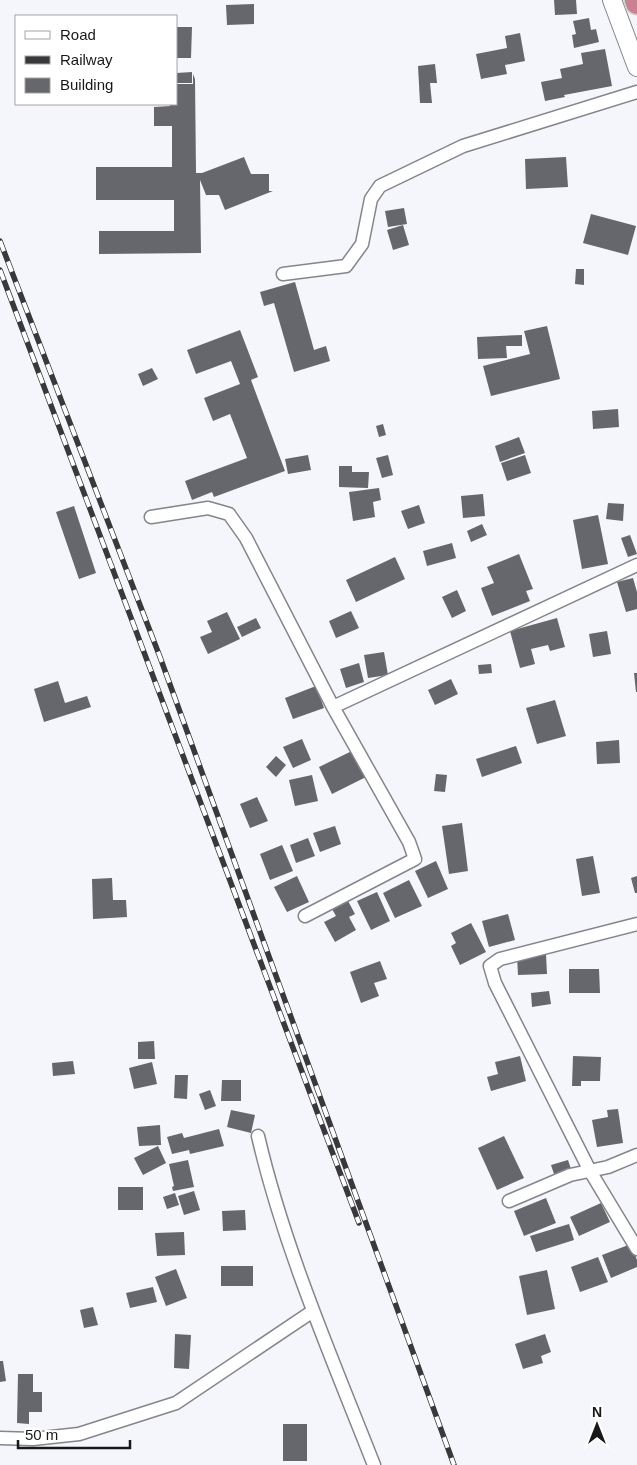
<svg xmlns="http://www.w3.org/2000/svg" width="637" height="1465" font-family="Helvetica,sans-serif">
	<rect width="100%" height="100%" fill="#f4f6fc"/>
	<!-- building -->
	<path fill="#65676c" d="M554,0h22l1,14 -22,1z
		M254,4v20l-27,1 -1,-20z
		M589,18l2,12 5,-1 3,13 -25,6 -2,-13 4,-1 -3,-13z
		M176,27h16l-1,31h-15z
		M520,33l5,28 -20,4 2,9 -26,5 -5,-25 31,-6 -2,-12z
		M605,49l7,37 -48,9 1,2 -20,4 -4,-19 21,-4 -2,-9 23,-5 -2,-11z
		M435,64l2,19h-7l2,20h-12l-2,-37z
		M192,72v11h-16v-10z
		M193,74l2,5 1,94h6l42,-16 7,17h18v17h4l-48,19 -6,-15h-13l-6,-15 1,73 -102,1v-23h75v-31h-78v-33h76v-41h-18v-19l16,-1v-2h6v-20h17z
		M566,157l2,30 -42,2 -1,-30z
		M404,208l3,16 -19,3 -3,-16z
		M591,214l45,12 -8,29 -45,-12z
		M403,225l6,20 -16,5 -6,-20z
		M576,269h8v16l-9,-1z
		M295,282l19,68 12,-4 4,15 -36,11 -20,-69 -10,3 -4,-14z
		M547,326l13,53 -69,17 -8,-30 47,-12 -6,-23z
		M240,330l18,47 -7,3 34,91 -71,26 -2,-5 -20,8 -7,-19 62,-23 -17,-44 -17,7 -9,-23 36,-14 -9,-23 -35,13 -9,-24z
		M522,335v11h-16l1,12 -29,1 -1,-22z
		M152,368l6,11 -15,7 -5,-12z
		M618,409l1,18 -26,2 -1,-18z
		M383,424l3,11 -7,2 -3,-11z
		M519,437l6,16 -25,9 -5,-16z
		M308,455l3,15 -23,4 -3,-15z
		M388,455l5,20 -11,3 -6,-20z
		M525,455l6,18 -24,8 -6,-18z
		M339,466h13v6h17l-1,16 -29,-1z
		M379,488l2,12 -8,2 2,15 -22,4 -4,-29z
		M483,494l2,22 -22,2 -2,-22z
		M608,503l16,1 -1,17 -17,-2z
		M419,505l6,18 -17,6 -7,-18z
		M74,506l22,67 -17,6 -23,-67z
		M598,515l10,49 -26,5 -9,-49z
		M482,524l5,11 -16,7 -4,-11z
		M630,535l7,19 -9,3 -7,-19z
		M452,543l4,15 -29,8 -4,-15z
		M519,554l14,35 -7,2 4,10 -38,15 -11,-28 13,-5 -7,-16z
		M395,557l10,22 -49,23 -10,-22z
		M633,578l4,14v17l-11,3 -9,-30z
		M457,590l9,21 -14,7 -10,-21z
		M351,611l8,17 -23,10 -7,-17z
		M227,612l13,27 -32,15 -8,-17 12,-5 -5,-11z
		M256,618l5,10 -19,9 -5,-10z
		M557,618l8,29 -15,4 -2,-6 -17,4 4,15 -15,4 -10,-37z
		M607,631l4,23 -18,3 -4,-23z
		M384,652l4,23 -20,3 -4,-23z
		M359,663l5,19 -18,6 -6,-19z
		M491,664l1,9 -13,1 -1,-9z
		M634,673h3v19h-1z
		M451,679l7,15 -23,11 -7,-15z
		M58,681l7,22 22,-7 4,11 -47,15 -10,-33z
		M316,686l8,22 -31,11 -8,-21z
		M555,700l11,36 -29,8 -11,-36z
		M302,739l9,21 -18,8 -10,-21z
		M619,740l1,23 -23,1 -1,-22z
		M516,746l6,17 -40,14 -6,-18z
		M356,749l12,27 -36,18 -13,-27z
		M276,756l10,9 -10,12 -10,-10z
		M436,774l11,1 -2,17 -11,-1z
		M312,775l6,26 -23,5 -6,-26z
		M257,797l11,24 -18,7 -10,-24z
		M462,823l6,48 -19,3 -7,-48z
		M335,826l6,18 -21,8 -7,-19z
		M308,838l7,18 -19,7 -6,-18z
		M282,845l11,26 -23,9 -10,-26z
		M593,856l7,37 -18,3 -6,-37z
		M436,861l12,28 -20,9 -13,-27z
		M297,876l12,26 -22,10 -13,-25z
		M637,876v17h-2l-4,-15z
		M112,878l1,22h13l1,17 -34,2 -1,-40z
		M409,880l13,26 -27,12 -12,-25z
		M377,892l13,29 -19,9 -14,-29z
		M348,901l7,13 -6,3 7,13 -21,12 -11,-20 12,-6 -4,-7z
		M508,914l7,26 -26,7 -7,-26z
		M471,923l15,29 -26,13 -9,-19 5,-3 -5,-10z
		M546,954l1,20 -29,1 -1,-19z
		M380,961l7,18 -13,4 5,13 -18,7 -11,-31z
		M569,969h30l1,24h-31z
		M549,991l2,13 -19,3 -1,-14z
		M154,1041l1,18h-17v-17z
		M520,1056l6,25 -35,10 -4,-14 11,-3 -3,-12z
		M573,1056l28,1 -1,24h-19v5h-9z
		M73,1061l2,13 -22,2 -1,-13z
		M152,1062l5,22 -23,5 -5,-21z
		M175,1075h13l-1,24 -13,-1z
		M222,1080h19v21h-20z
		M210,1090l6,16 -11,4 -6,-16z
		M618,1109l5,34 -26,4 -5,-27 16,-3 -1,-7z
		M231,1110l24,5 -4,18 -24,-6z
		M160,1125l1,20 -22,1 -2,-19z
		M219,1129l5,17 -34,8 -1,-4 -17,4 -5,-17 15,-4 2,5z
		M504,1136l20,42 -27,12 -19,-42z
		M158,1146l8,17 -23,12 -9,-17z
		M188,1160l6,27 -21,4 -1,-4 2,-1 -5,-22z
		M568,1160l3,9 -17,5 -3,-9z
		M118,1187h25v23h-25z
		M194,1191l6,19 -16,5 -6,-19z
		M175,1193l4,12 -12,4 -4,-12z
		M546,1198l10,25 -32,13 -10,-25z
		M601,1203l9,19 -31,14 -9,-19z
		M245,1210l1,20 -23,1 -1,-20z
		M569,1224l5,16 -38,12 -6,-16z
		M184,1232l1,23 -28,1 -2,-23z
		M631,1244l6,16v7l-26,11 -9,-23z
		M598,1257l10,25 -28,10 -9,-25z
		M221,1266h32v20h-32z
		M176,1269l11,29 -21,8 -11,-29z
		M547,1270l8,39 -28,6 -8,-39z
		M153,1287l4,15 -27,6 -4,-15z
		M93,1307l5,18 -14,3 -4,-18z
		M175,1334l16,1 -2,34 -15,-1z
		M545,1334l6,18 -10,4 2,7 -20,6 -8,-25z
		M0,1361h3l3,20 -6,1z
		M18,1374h15v18h9v20h-13v12l-12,-1z
		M283,1424h24v37h-24z"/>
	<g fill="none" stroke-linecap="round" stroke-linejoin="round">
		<!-- street casing -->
		<g stroke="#84868c" stroke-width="15">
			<path id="street" d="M283,274l63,-8 16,-22 9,-45 9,-13 83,-40 174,-54
				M151,517l57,-9 21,6 17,24 87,169 76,135 6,17 -110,57
				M333,707l304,-142
				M637,924l-137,35 -10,7 5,17 95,188 47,78
				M258,1136c26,112 74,222 116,329
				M509,1201l61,-26 38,-8 29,-12
				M0,1438l33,1 46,-5 97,-31 137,-92"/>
		</g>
		<!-- secondary casing -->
		<g stroke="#84868c" stroke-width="20">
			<path id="secondary" d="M612,0l25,67"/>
		</g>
		<!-- highway casing -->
		<g stroke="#d1d1d1" stroke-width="25">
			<path id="highway" d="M636,0l1,3"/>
		</g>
		<!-- street -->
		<use href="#street" stroke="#fff" stroke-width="12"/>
		<!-- secondary -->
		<use href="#secondary" stroke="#fff" stroke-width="18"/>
		<!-- highway -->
		<use href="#highway" stroke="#cb8192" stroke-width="22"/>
		<!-- rail casing -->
		<g stroke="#39393c" stroke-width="5.5">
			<path id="rail" d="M0,241l160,416 294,808
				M0,270l359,953"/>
		</g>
		<!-- rail -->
		<use href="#rail" stroke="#fff" stroke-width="4" stroke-dasharray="11" stroke-linecap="butt"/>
	</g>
	<!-- legend -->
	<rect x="15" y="15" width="162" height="90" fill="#ffffff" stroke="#a3a3a3"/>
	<rect x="25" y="31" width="25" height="8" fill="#ffffff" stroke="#a3a3a3"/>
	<text x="60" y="40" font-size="15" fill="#18181a">Road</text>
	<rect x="25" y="56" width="25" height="8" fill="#39393c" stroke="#a3a3a3"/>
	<text x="60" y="65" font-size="15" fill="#18181a">Railway</text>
	<rect x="25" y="78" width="25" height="15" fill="#65676c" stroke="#a3a3a3"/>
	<text x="60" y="90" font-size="15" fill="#18181a">Building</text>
	<!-- north arrow -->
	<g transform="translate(597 1425)" stroke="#ffffff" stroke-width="4" paint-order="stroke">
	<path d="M0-4L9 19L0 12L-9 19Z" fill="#18181a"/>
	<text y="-8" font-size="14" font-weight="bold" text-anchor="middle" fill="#18181a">N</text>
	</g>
	<!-- scale -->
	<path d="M18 1440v8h112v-8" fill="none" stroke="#18181a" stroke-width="2.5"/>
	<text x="25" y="1440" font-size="15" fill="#18181a" stroke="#ffffff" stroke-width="4" paint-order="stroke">50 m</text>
</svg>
